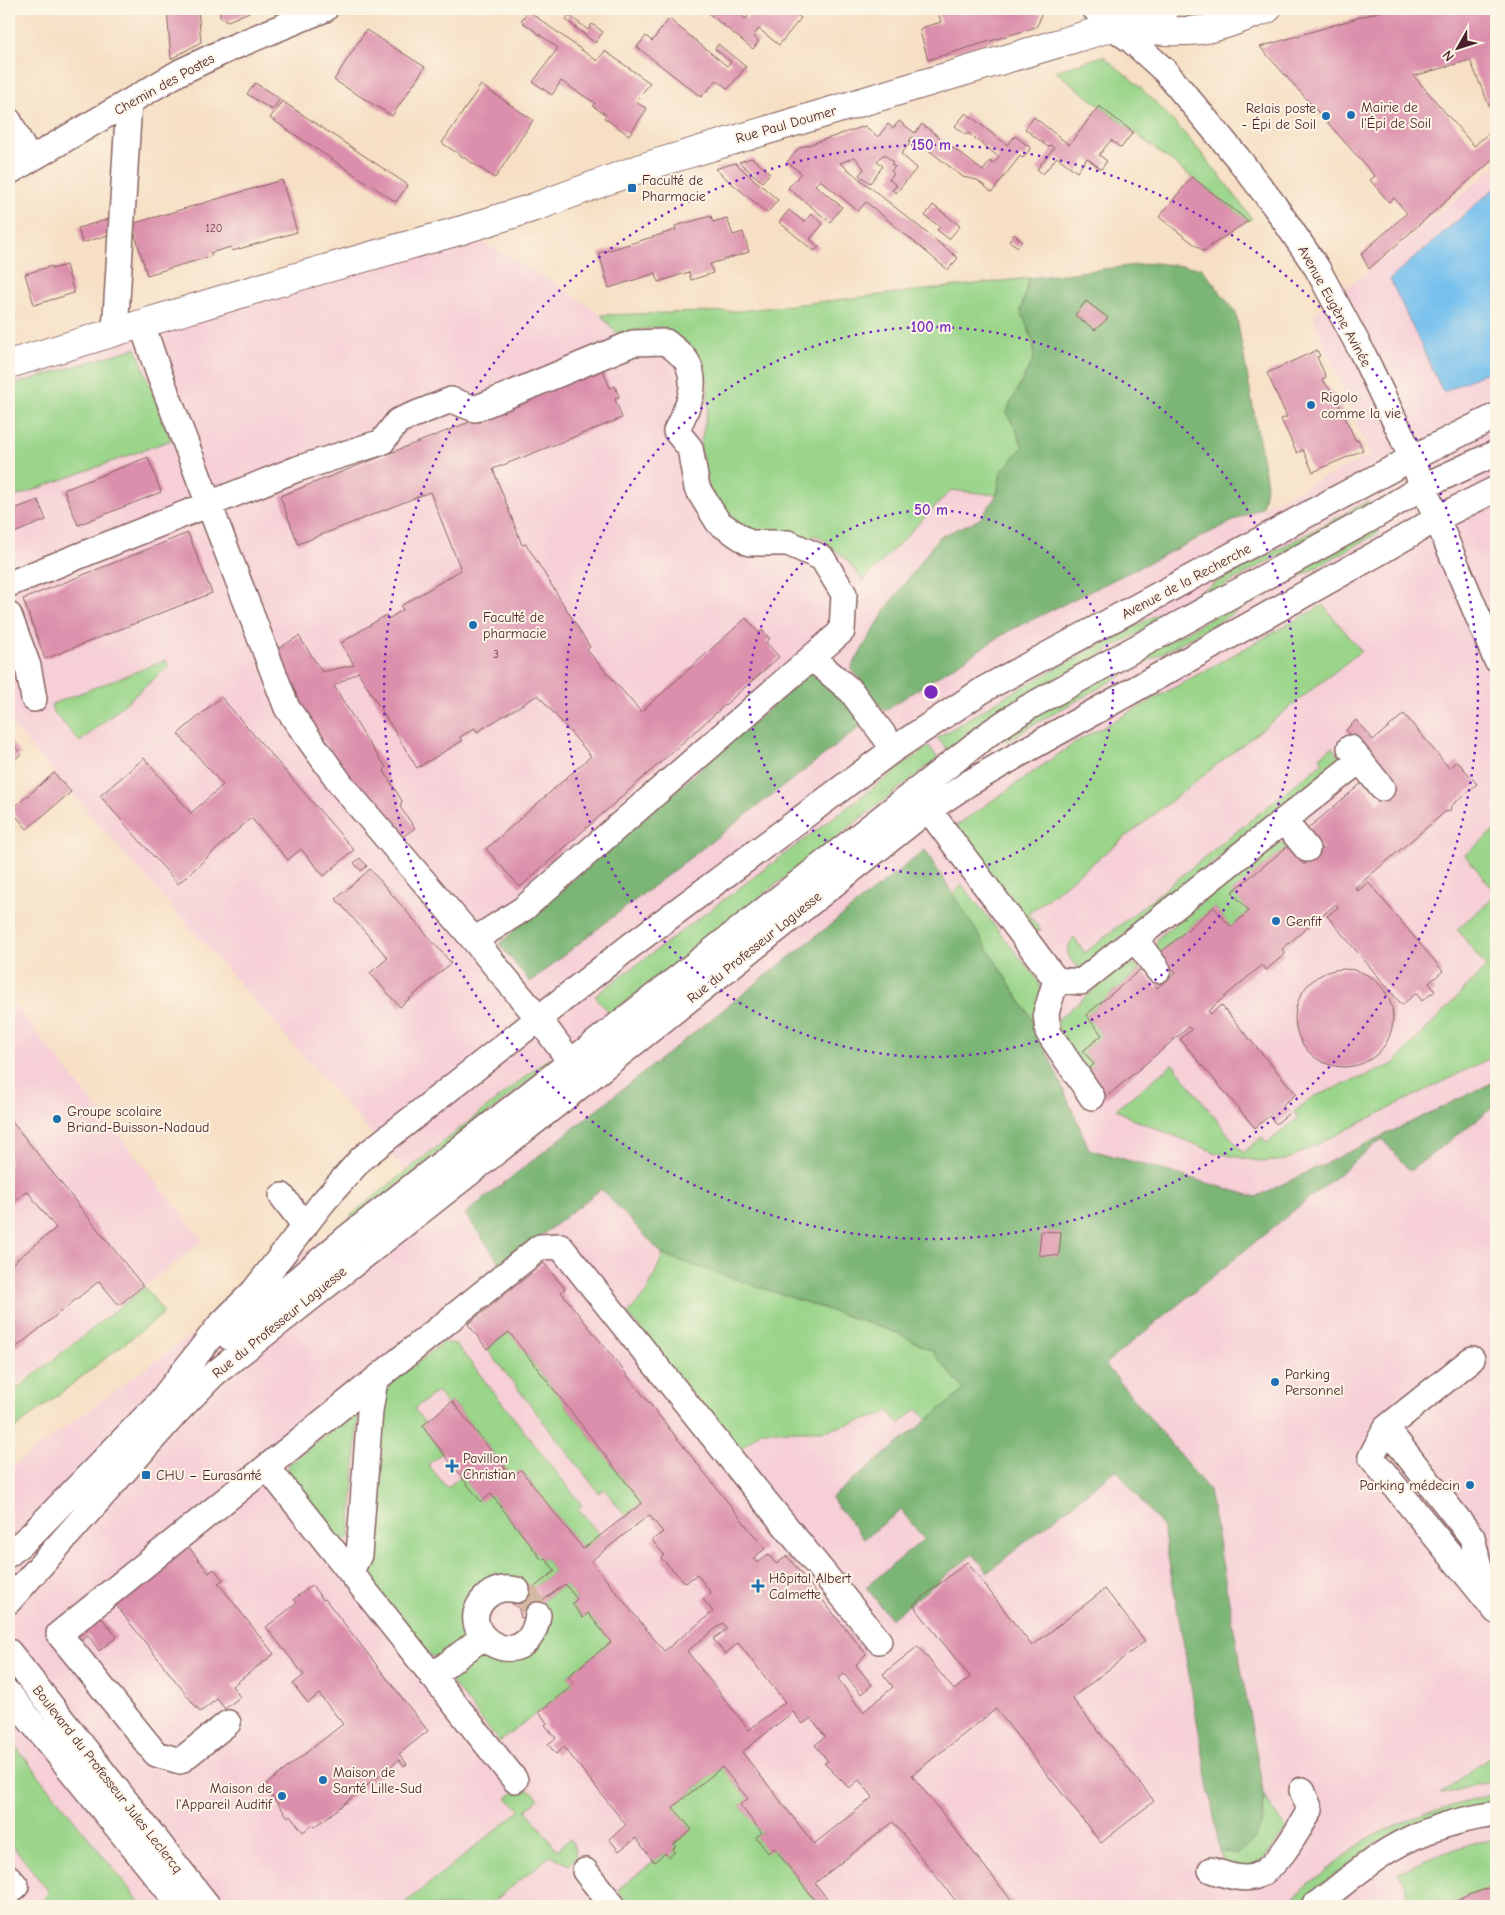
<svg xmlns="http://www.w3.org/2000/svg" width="1505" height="1915" font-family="'Comic Neue',sans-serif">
	<rect width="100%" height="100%" fill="#fcf5e5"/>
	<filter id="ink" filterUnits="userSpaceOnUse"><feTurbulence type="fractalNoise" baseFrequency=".02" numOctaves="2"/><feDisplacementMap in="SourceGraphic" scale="10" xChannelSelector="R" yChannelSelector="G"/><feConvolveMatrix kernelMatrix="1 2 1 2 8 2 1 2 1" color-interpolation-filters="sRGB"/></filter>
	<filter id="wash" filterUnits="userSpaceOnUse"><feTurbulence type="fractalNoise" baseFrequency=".0096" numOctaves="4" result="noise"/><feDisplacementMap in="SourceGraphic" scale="20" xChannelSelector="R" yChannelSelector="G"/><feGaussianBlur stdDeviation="1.12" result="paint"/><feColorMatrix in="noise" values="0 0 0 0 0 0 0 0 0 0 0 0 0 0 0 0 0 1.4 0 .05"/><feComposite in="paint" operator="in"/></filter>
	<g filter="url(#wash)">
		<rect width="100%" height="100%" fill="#f6dfc4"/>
		<!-- built -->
		<path fill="#f6cfd7" d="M1496,166v1740h-1487v-437l399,-294 -399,-453v-358l453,-134 103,60 36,25 138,-4 415,-48 48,5 34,45 31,171 -5,23 108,-51 -57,-140z
			M9,998l194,243 -194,152z"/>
		<!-- green -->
		<path fill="#9ad58a" stroke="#727a5a" d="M1103,56c15,13 32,25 46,40 38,38 72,79 103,123l-4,2 -193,-150z
			M1029,278l-8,32 13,35v13l-28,54 10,18 7,17 -22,25 -4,23 -46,-5 -88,91 -16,-21 -28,-24 -25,1 -46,-6 -23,-18 -16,-25 -9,-42 8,-38v-28l-14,-30 -32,-23 -46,6 -15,-18 138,-4z
			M136,348l35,92 -162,59v-113z
			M1368,501l2,4 -350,194 -32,19 -40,32 -11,-12 70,-43z
			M1376,528l4,4 -347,193 -25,17 -4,-6 32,-22z
			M1323,605l38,46 -333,263 13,16 -5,2 -10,-1 -73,-103 123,-86z
			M166,660l2,7 -88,75 -29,-33 1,-5z
			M929,746l9,12 -328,256 -15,-18z
			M1332,747l9,12 -259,210c-13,-7 -20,-19 -8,-31l11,15 238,-191 -3,-5z
			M1496,829v64l-31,-38z
			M1280,843l8,3 -55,46 16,19 -18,16 -17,-20 -55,47c-4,-7 -4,-12 1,-18l113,-91z
			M962,885l76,95 4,11 -8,31 -81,-127z
			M1496,896v159l-210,105 -23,2 -46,-9 -87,-35 -14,-9 57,-45 70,89 19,-16 5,6 31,-25 -4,-6 19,-15 79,-32 94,-98 -29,-38z
			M1125,964h8l8,5 -55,46 16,20 -19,16 11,13 -10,9 -26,-39v-15z
			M550,1057l4,4 -200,159 -3,-5z
			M663,1255l235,78 35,19 31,38 -37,30 -10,-11 -18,15 -11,-14 -5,5 -59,16h-63l-23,20 -110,-137 20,-24z
			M145,1287l19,26 -155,120v-38z
			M509,1332l133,171 -16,13 -22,-27 -5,4 -112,-144z
			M443,1342l13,2 126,161 -4,3 22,28 -17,13 -62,-79 -9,7 -60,-76 -5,4 -10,-14 -23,18 11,14 -3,3 21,27 -15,11 19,24 14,-12 30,18 51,66 3,-2 10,13 -23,18 -11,-6 -16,-3 -36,52 -26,25 -12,-1 -58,-72 -5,-11 18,-182 5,-7z
			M354,1415l4,4 -8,118 -6,5h-5l-51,-65 -1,-6 2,-7 59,-47z
			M565,1584l12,15 -5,5 11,14 5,-5 23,29 -43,34 6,8 -75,58 -49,-62 -1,-9 23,-18h28l44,-39 -2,-13z
			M9,1738l134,168h-105l11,-14 -40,-51z
			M1496,1751v31l-17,2 -39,11z
			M722,1767l26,32 -8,6 22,28 -5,5 11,14 6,-4 45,58h-189l-13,-16 48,-37 10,-1 -2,-3 3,-3 -2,-2 17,-14 -18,-23z
			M525,1789l8,3 6,7 -13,11 31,40 13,-11c7,9 9,18 -1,26l-18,-10 -63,51h-87l120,-96 -14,-12 10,-8z
			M1490,1795l2,8 -69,20 -47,20 -81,63h-13l85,-67 59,-26z
			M1264,1796l23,33 -25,32 -20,9 -20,-6 -2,-13 19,3 24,-31z
			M1496,1839v47l-28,9 -20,11h-48l7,-8 -2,-12 -7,-13c33,-17 61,-27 98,-34z"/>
		<!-- forest -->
		<path fill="#7bb676" stroke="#626a50" d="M1154,263l48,5 34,45 31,171 -5,23 -255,125 -123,79 -33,-43 35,-59 53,-72 41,-18 17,-24 4,-23 22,-25 -7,-17 -10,-18 28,-54v-13l-13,-35 8,-32z
			M815,669l52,53 -262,201 -75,59 -31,-38z
			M925,850l109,172 55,127 167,48 240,-116v24l-86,66 -28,-32 -277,225 104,126 55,306c-1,32 -3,35 -25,58l-19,-3 -57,-323 -47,-59 -128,103 -15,-18 -82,65 -25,-32 58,-48 -23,-29 -37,29 -33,-41 133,-108 -31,-38 -35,-19 -235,-78 -62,-66 -99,77 -37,-52z"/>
		<!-- water -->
		<path fill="#75c0ee" stroke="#60708c" d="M1496,187v181l-53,24 -53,-113z"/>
		<g id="blocks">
			<!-- building -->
			<path fill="#db8fac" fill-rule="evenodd" d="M167,9h31l3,33 -30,17z
				M220,9h36l-28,12 -8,-4z
				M703,9h30l13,10 8,-10h36l11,9 -22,27 -20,-16 -6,7 6,5 -6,8z
				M937,9h102l2,5 -2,8 -3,5 -108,33 -8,-29 1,-3 20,-6z
				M1388,9h108v113l-26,-62 -56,16 60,70 22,-19v30l-127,112 -8,-15 46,-41 -13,-15 -5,4 -19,-22 5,-4 -115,-129z
				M528,11l69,50 8,-10 45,32 -14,19 11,7 -18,26 -25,-17 2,-3 -13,-9 2,-3 -34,-22 -9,14 -19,-13 25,-34 -37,-27z
				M569,15l19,15 4,-6 11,8 -8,11 -29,-23z
				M669,19l58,47 4,-4 -16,-13 3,-5 28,23 -18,22 -11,-9 -16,17 -64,-50 9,-11 6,5z
				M366,30l59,37 -33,49 -58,-36z
				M255,83l25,16 -8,11 -25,-16z
				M481,85l52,35 -38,58 -53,-35z
				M282,101l126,84 -12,17 -126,-84z
				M1099,106l34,26 -12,16 -10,-8 -12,15 8,6 -6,8 -14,-11 -10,14 -20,-15 -14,17 -6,-5 17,-21 -4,-3 -2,2 -23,-18 9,-12 35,28z
				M966,113l41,32 8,-9 16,12 -8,10 -3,-2 -28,36 -15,-12 -14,-3 -51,-40 -3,4 2,1 -10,12 16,14 -21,25 -4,-3 5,-4 -8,-7 5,-5 -3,-3 4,-4 -4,-3 2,-2 -9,-8 -7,7 6,5 -13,17 -11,-8 5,-6 -9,-12 -15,6 118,95 -10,12 -82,-68 -8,9 -38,-31 -5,5 27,22 -12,15 -42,-34 13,-15 -14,-11 12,-14 66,-22 13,11 10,-13 5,4 6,-7 16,12 7,-9 61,47 7,-10 3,3 6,-7 -31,-24 -2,2 -11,-9z
				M752,158l18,15 -8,9 -23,-20z
				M735,163l43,37 -11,13 -52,-44z
				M1192,177l56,44 -45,30 -44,-34z
				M282,180l15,52 -65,19 -1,-4 -21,6 2,3 -65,19 -15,-51z
				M933,205l27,21 -11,13 -12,-9 3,-3 -15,-11z
				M789,210l15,12 7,-8 12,10 -13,15 9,8 -5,4 -35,-29z
				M711,216l2,6 14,-4 6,17 10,-3 6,20 -39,12 3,9 -22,7 -2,-8 -31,10 -2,-9 -47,15 -10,-35 77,-23 -1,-4z
				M109,219l-1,16 -26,8 -4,-15z
				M1014,234l8,7 -4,6 -9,-6z
				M66,265l8,28 -40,12 -9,-31 27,-8v3z
				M1086,301l22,17 -13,12 -20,-15z
				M1317,350l3,6 -3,1 9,20 -4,3 12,14 22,47 2,-1 5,10 -50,22 -10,-22 -6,3 -16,-34 6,-2 -20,-44z
				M603,370l7,18 5,-2 4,11 -4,2 7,19 -129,51 29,76 4,-1 64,103 -3,3 54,62 105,-94 13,15 3,-3 8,9 -4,3 13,15 -259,230 -34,-38 105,-93 -53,-61 -61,37 -2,-4 -15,9 2,4 -45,27 -59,-96 -24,14 34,56 18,25 -2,4 18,30 -2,6 15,21 -18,13 -97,-132 -24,-59 23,-14 23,36 32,-7 -13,-22 45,-28 2,4 15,-9 -2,-4 60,-36 -31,-78 -132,52 -18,-48z
				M148,457l13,35 -83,33 -14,-35z
				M38,500l8,20 -37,15v-24z
				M188,533l24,60 -167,66 -22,-60z
				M221,697l133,153 -30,26 -23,-27 -13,11 -37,-42 -73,66 -78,-88 44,-38 47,55 32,-28 -45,-51z
				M1404,714l45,54 8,-7 20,23 -26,22 -1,5 -5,1 -90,76 3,3 10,-9 75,89 -14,12 6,8 -13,10 -6,-8 -14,12 -75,-89 11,-9 -2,-3 -54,45 3,5 -19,16 -4,-5 -54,46 3,3 10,-9 75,89 -14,11 7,8 -13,11 -7,-8 -14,12 -75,-89 11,-9 -2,-3 -84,71 -21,-25 10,-9 -11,-13 19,-16 -16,-20 55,-46 16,19 19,-15 -17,-19 55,-47 17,20 18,-16 -17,-19 56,-46 16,19 19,-16 -17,-19 56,-47 16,20 17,-14 -49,-59 10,-10 17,20z
				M9,740l12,14 -12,11z
				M54,773l17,19 -44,37 -16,-19z
				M360,858l7,8 -6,5 -7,-8z
				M370,869l81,94 -51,44 -30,-34 18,-15 -52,-59z
				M1295 1018a49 49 0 1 1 98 0a49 49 0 1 1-98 0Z
				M9,1118l134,168 -24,19 -20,-24 -90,72v-87l47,-38 -29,-37 -18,14z
				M1041,1231l20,1 -2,24 -20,-1z
				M544,1263l21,26 -4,3 204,257 -12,9 4,5 11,-9 8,10 11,-8 79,98 -10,11 16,20 -11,9 -17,-20 -6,5 25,33 30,-25 -10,-13 35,-28 36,44 16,-13 -57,-72 54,-43 65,84 73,-57 40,52 -73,57 82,103 -53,42 -105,-134 -84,66 104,131h-56l-67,-84 -78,61 18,23h-14l-45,-58 -6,5 -12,-16 6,-4 -22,-28 8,-6 -26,-32 -49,40 19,23 -18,14 2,2 -3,3 2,3 -6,5 -4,-4 -11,9 -18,-24 -17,13 -10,-12 17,-14 -62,-78 -8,7 -8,-10 8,-6 -11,-13 2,-2 -8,-11 35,-28 -6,-8 43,-34 -23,-29 -5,5 -11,-14 5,-5 -12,-15 -23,17 2,13 -23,4 -2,-10 -8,-5 10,-20 11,6 23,-18 -10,-13 -3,2 -51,-66 -10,8 -59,-76 30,-25 60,76 9,-7 62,79 59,-46 -133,-171 -22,17 -19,-25zM649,1515l14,17 -11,8 12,15 -3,3 25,25 11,-9 14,19 -8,6 10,13 -49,39 -73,-90zM723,1623l4,6 -14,10 12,15 13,-11 47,59 -36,28 -62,-79zM793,1712l10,12 8,-6 14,19 -10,8 13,16 -4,2 25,25 10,-8 14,17 -59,47 -72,-92z
				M188,1546l21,27 5,-4 9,11 -5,3 56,71 -42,32 8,11 -15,12 -8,-10 -17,13 -85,-108z
				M312,1585l11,15 2,-1 103,132 -29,23 8,10 -3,2 -5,-6 -84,67 -2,-2 -10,7 -13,-17 -2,2 -24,-31 79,-62 -24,-30 -11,9 -15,-19 11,-9 -38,-48 31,-24 -3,-4z
				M100,1616l17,21 -18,14 -11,-16 -6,5 -5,-6z
				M1495,1886h1v20h-48l20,-11z"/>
		</g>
	</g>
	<g filter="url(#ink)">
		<use href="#blocks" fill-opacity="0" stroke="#866261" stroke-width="1"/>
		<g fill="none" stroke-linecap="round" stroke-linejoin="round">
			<!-- minor-tunnel -->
			<path stroke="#d4b9a5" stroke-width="25" stroke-dasharray="25 12" stroke-linecap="butt" d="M517,1590l11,7 10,18"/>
			<!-- minor casing -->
			<g stroke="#866261" stroke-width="28">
				<path id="minor" d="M1095,9l18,18 19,14 33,30 72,86 37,48 43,63 45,84 39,82 95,225
					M9,121l20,39
					M9,172l171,-100 51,-24 94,-39
					M142,324l16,47 129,337 56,79 131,153 65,79 42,57
					M115,332l14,-230
					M9,584l288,-115 85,-27 16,-21 53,-21 24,9 158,-66 33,-1c7,6 19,14 22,22 11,24 -2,46 -12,67l14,17 7,40 21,34 31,21h39l34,15 22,36 -2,37 -319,278 -49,31
					M9,615l19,51 6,33
					M812,658l39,33 43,58
					M1350,748l32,40
					M928,809l128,171 -10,33 2,19 44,65
					M1284,821l23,28
					M1135,939l23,31
					M1056,980l25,2 279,-222
					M282,1196l23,30
					M229,1337l120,-101 642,-504 36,-24 341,-188 56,-34 72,-33
					M1472,1359l-86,69 -15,29 125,154
					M1386,1428l86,109 13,56
					M267,1467l248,313
					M9,1554l22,-19 129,-133 59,-76 35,-35 69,-89 39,-44 267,-211 265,-198 92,-61 426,-230 84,-42
					M351,1571l8,-16 11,-144 5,-31
					M517,1590c-11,-3 -23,-1 -32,8 -36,35 43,84 53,17
					M9,1601l167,-188 38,-39 371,-292 332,-264 52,-35 59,-34 350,-196 60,-35 58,-29
					M9,1652l199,254
					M432,1676l51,-39
					M9,1694l172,212
					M228,1723l-48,38 -24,-7 -97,-120 481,-387 20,-1 175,218 144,177
					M1211,1870c11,4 33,11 45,6 22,-8 42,-46 54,-66l-8,-20
					M585,1871l28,35
					M9,1878l7,8 -7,6
					M1314,1906c20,-15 40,-32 61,-47 35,-25 79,-39 121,-45"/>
			</g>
			<!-- major casing -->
			<g stroke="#866261" stroke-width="30">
				<path id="major" d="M1122,28c26,2 52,5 78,2 23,-3 45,-13 67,-21
					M9,364l284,-86 169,-48 73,-23 112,-41 466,-139 52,-18"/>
			</g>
			<!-- minor -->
			<use href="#minor" stroke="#fff" stroke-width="25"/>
			<!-- major -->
			<use href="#major" stroke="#fff" stroke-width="28"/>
		</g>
	</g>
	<!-- distance rings -->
	<g fill="none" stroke="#7b2cbf" stroke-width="2.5" stroke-dasharray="2.5 5">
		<circle cx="931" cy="692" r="182"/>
		<circle cx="931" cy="692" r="365"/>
		<circle cx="931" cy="692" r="547"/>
	</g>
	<!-- markers -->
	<g fill="#1f6fb2" stroke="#fcf5e5" stroke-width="2">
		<circle cx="1351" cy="115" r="5"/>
		<circle cx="1326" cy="116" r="5"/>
		<rect x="627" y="183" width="10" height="10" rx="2.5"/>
		<circle cx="1311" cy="405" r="5"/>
		<circle cx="473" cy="625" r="5"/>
		<circle cx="1276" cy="921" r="5"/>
		<circle cx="57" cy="1119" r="5"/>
		<circle cx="1275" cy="1382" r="5"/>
		<path d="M449.5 1458.5h5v5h5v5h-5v5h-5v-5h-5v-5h5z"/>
		<rect x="141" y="1470" width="10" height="10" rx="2.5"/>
		<circle cx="1470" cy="1485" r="5"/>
		<path d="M755.5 1578.5h5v5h5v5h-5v5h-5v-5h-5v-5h5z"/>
		<circle cx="323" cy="1780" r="5"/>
		<circle cx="282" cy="1796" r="5"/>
	</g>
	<g text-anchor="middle" stroke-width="4" stroke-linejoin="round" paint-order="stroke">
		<!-- number labels -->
		<g font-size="11" fill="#6e3b4b">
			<text x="214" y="232">120</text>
			<text x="496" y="658">3</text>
		</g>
		<!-- street labels -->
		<g font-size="14" fill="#4a1f2b" stroke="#fcf5e5">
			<text transform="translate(164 84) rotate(-29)" y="5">Chemin des Postes</text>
			<text transform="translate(786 124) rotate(-16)" y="5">Rue Paul Doumer</text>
			<text transform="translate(1335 306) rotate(61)" y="5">Avenue Eugène Avinée</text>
			<text transform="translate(1186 581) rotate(-28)" y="5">Avenue de la Recherche</text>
			<text transform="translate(754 947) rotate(-39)" y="5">Rue du Professeur Laguesse</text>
			<text transform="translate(279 1322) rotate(-39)" y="5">Rue du Professeur Laguesse</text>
			<text transform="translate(108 1779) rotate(52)" y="5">Boulevard du Professeur Jules Leclercq</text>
		</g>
		<!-- poi labels -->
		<g font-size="14" fill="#4a1f2b" stroke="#fcf5e5" text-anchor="start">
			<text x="1361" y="112">Mairie de<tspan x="1361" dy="16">l'Épi de Soil</tspan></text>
			<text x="1316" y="113" text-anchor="end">Relais poste<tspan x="1316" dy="16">- Épi de Soil</tspan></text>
			<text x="642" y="185">Faculté de<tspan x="642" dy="16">Pharmacie</tspan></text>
			<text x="1321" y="402">Rigolo<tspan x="1321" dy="16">comme la vie</tspan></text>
			<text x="483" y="622">Faculté de<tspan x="483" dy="16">pharmacie</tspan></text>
			<text x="1286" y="926">Genfit</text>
			<text x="67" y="1116">Groupe scolaire<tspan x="67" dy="16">Briand-Buisson-Nadaud</tspan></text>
			<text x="1285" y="1379">Parking<tspan x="1285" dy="16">Personnel</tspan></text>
			<text x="463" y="1463">Pavillon<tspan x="463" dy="16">Christian</tspan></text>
			<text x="156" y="1480">CHU – Eurasanté</text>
			<text x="1460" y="1490" text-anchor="end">Parking médecin</text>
			<text x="769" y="1583">Hôpital Albert<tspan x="769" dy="16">Calmette</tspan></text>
			<text x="333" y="1777">Maison de<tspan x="333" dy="16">Santé Lille-Sud</tspan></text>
			<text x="272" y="1793" text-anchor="end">Maison de<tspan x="272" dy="16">l'Appareil Auditif</tspan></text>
		</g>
	</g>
	<circle cx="931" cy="692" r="8" fill="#7b2cbf" stroke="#fcf5e5" stroke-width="2.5"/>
	<g font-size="15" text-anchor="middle" font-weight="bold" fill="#7b2cbf" stroke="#fcf5e5" stroke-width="4" stroke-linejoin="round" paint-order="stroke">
		<text x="931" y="150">150 m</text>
		<text x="931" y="332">100 m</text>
		<text x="931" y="515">50 m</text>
	</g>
	<!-- margin -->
	<rect width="1505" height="1915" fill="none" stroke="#fcf5e5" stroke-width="30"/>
	<!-- north arrow -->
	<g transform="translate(1458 48) rotate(231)" stroke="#fcf5e5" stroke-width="4" paint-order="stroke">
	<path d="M0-4L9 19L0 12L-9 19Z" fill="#4a1f2b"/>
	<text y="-8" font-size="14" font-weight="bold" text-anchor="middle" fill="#4a1f2b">N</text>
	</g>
</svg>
